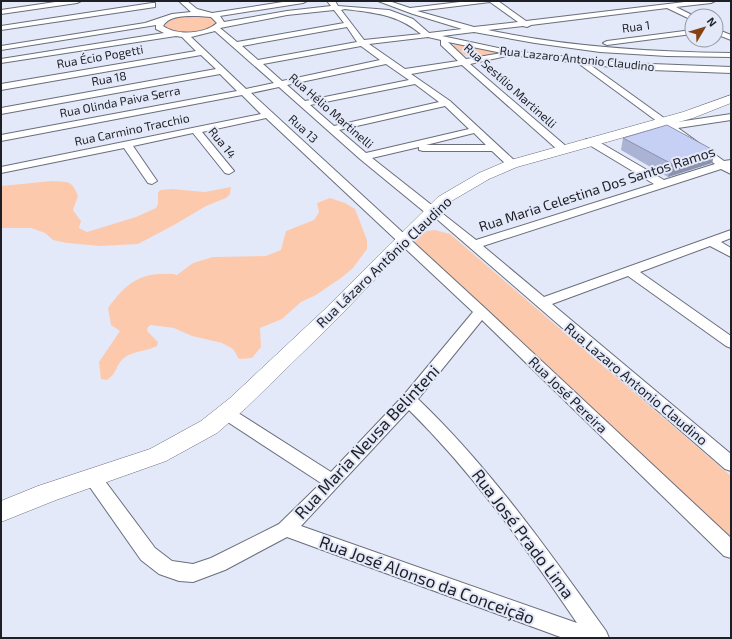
<svg xmlns="http://www.w3.org/2000/svg" width="732" height="639" font-family="'Exo 2',sans-serif">
	<rect width="100%" height="100%" fill="#e4e9fa"/>
	<!-- green -->
	<path fill="#fdc9ac" d="M190,15l21,2 5,6c-8,12 -41,14 -51,3v-3l8,-4z
		M457,44l36,7 2,3c-19,6 -29,5 -44,-8z
		M52,181c16,1 20,-1 26,15l-5,14 8,11 -2,7 8,4 49,-15 20,-9 2,-4v-11l2,-3 11,-1 34,3 26,-5 -1,7 -4,4 -20,8 -32,19 -36,19 -38,2 -33,-3 -14,-3 -8,-7 -14,-5h-30v-42z
		M330,198l15,5 10,6 12,31v9l-14,19 -12,10 -25,17 -15,7 -19,17 -22,9 1,19 -9,11 -13,1 -6,-10 -11,-6 -30,-7 -18,-8 -23,-3 -3,2 -1,4 11,11 -1,4c-9,5 -25,5 -33,12 -9,7 -6,15 -17,22l-6,-1 -2,-17 21,-31 -9,-6 -3,-17c14,-19 26,-32 50,-34 7,0 13,-1 19,1l16,-12 20,-6 53,-1 15,-6 5,-19 28,-11 5,-8 -2,-9z
		M435,230l15,4 281,242v64l-318,-297 -1,-3 7,-8z"/>
	<g fill="none" stroke-linecap="round" stroke-linejoin="round">
		<!-- minor casing -->
		<g stroke="#6a6e7d" stroke-width="2">
			<path id="minor" d="M62,1h19l-4,2 -76,11v-4z
				M179,1h8l10,8 15,4 77,-12h18l-4,2 -83,13 4,6 63,-11 44,-5 -4,-5h8l3,5 51,4 24,9 16,14 33,-4 -49,-15 -35,-13h11l21,7 58,-7h30l28,20 167,-20h22l-4,2 -35,4 18,9h-2v4l-25,-12 -136,17 -4,2 -4,-1 -35,4c80,17 162,22 243,23v4l-64,-1 -67,-4 -65,-9 -61,-11 -32,4 70,15 113,12 106,4v6l-106,-4 -36,-5 82,59 60,-9v6l-53,8 46,33 7,-1v14l-10,-5 -238,77 61,51 187,-67v8l-10,4 10,6v9l-21,-11 -70,26 91,64v12l-5,-2 -98,-70 -76,28 179,150v17l-6,-2 -287,-249 -11,-6 -67,-55 -81,-72 -28,6 235,216 245,229v20l-7,-2 -242,-236 -64,79c73,70 130,151 188,232l3,7h-46l-276,-101 -62,33 -32,12 -14,-1 -20,-7 -18,-14 -54,-77 -3,-5 3,-5 6,-2 6,2 56,75 17,13 21,3 18,-6 68,-34 42,-41 -101,-66 -2,-4 2,-4 6,-2 6,2 99,63 72,-76 70,-84 -207,-194 -64,14 32,39 -5,3 -4,-1 -32,-40 -60,13 24,35 -5,3 -4,-1 -24,-35 -123,25v-6l260,-53 -19,-19 -241,46v-6l236,-44 -17,-17 -219,40v-6l215,-39 -15,-14 -200,35v-6l195,-33 -14,-14 -6,-1 -175,27v-4l163,-26 -8,-4v-4l-155,25v-4l144,-23 27,-9 19,-2zM490,2l28,20 -44,5 -57,-16zM345,9c30,4 52,5 76,25l-57,6 -23,-30zM334,10l10,13 -107,19 -17,-14 67,-13zM198,16l13,1 6,6c-12,11 -40,13 -54,3 6,-11 24,-10 35,-10zM347,27l10,15 -99,18 -16,-14zM215,31l59,52 -28,6 -55,-52zM428,37l13,3v5l17,16 -53,8 -36,-25zM448,42l54,11 -36,6zM361,46l19,14 -98,21 -19,-17zM511,55l67,8 137,101 -51,16 -70,-41h-8l-1,2 1,2 68,41 -178,56 -104,-82 47,-11v3l4,1h69l16,15h8l1,-2 -1,-2 -66,-61 -39,-27 51,-9 97,86h8l1,-2 -1,-2 -97,-83zM386,64l23,16 -104,21 -18,-16zM415,84l24,18 -105,24 -24,-21zM445,106l24,23 -103,24 -27,-23zM474,133l12,12h-60zM409,410c65,64 117,138 168,213l-276,-97z
				M152,3h3v4l-154,23v-4z
				M716,29l15,6v5l-15,-6z
				M692,30v4l-85,11 -4,-2 4,-2z"/>
		</g>
		<!-- secondary casing -->
		<g stroke="#6a6e7d" stroke-width="1">
			<path id="secondary" d="M731,95v8l-38,15 -176,49 -28,12 -41,24 -110,115 -92,90 -29,25 -51,28 -110,39 -55,22v-21l37,-15 112,-37 51,-28 29,-23 94,-88 114,-113 41,-24 28,-12 176,-49z"/>
		</g>
		<!-- minor -->
		<use href="#minor" fill="#fff" fill-rule="evenodd"/>
		<!-- secondary -->
		<use href="#secondary" fill="#fff" fill-rule="evenodd"/>
	</g>
	<!-- wall -->
	<path fill="#aab3d3" d="M623,138l92,13 -3,12 -44,14 -47,-27z"/>
	<!-- shaded-wall -->
	<path fill="#8b92ac" d="M715,151l-3,12 -44,14 4,-13z"/>
	<!-- building -->
	<path fill="#c6d0f5" stroke="#8b92ac" d="M667,125l48,26 -43,13 -49,-26z"/>
	<g text-anchor="middle" stroke-width="4" stroke-linejoin="round" paint-order="stroke">
		<!-- far-street labels -->
		<g font-size="12" fill="#1e1f25" stroke="#e4e9fa">
			<text transform="translate(636 27) rotate(-7)" y="4">Rua 1</text>
			<text transform="translate(100 57) rotate(-10)" y="4">Rua Écio Pogetti</text>
			<text transform="translate(577 59) rotate(6)" y="4">Rua Lazaro Antonio Claudino</text>
			<text transform="translate(109 79) rotate(-10)" y="4">Rua 18</text>
			<text transform="translate(510 86) rotate(42)" y="4">Rua Sestílio Martinelli</text>
			<text transform="translate(120 102) rotate(-11)" y="4">Rua Olinda Paiva Serra</text>
			<text transform="translate(331 111) rotate(41)" y="4">Rua Hélio Martinelli</text>
			<text transform="translate(303 129) rotate(43)" y="4">Rua 13</text>
			<text transform="translate(132 130) rotate(-12)" y="4">Rua Carmino Tracchio</text>
			<text transform="translate(222 143) rotate(51)" y="4">Rua 14</text>
		</g>
		<!-- street labels -->
		<g font-size="14" fill="#1e1f25" stroke="#e4e9fa">
			<text transform="translate(597 189) rotate(-18)" y="5">Rua Maria Celestina Dos Santos Ramos</text>
			<text transform="translate(384 262) rotate(-44)" y="5">Rua Lázaro Antônio Claudino</text>
			<text transform="translate(636 384) rotate(40)" y="5">Rua Lazaro Antonio Claudino</text>
			<text transform="translate(568 395) rotate(44)" y="5">Rua José Pereira</text>
		</g>
		<!-- near-street labels -->
		<g font-size="17" fill="#1e1f25" stroke="#e4e9fa">
			<text transform="translate(367 442) rotate(-47)" y="6">Rua Maria Neusa Belinteni</text>
			<text transform="translate(523 534) rotate(53)" y="6">Rua José Prado Lima</text>
			<text transform="translate(427 580) rotate(20)" y="6">Rua José Alonso da Conceição</text>
		</g>
	</g>
	<!-- border -->
	<rect width="732" height="639" fill="none" stroke="#1e1f25" stroke-width="4"/>
	<!-- north arrow -->
	<g transform="translate(704 28) rotate(52)"><circle r="19" fill="#e4e9fa" stroke="#9598a5"/>
	<path d="M0-3L7 15L0 10L-7 15Z" fill="#844112"/>
	<text y="-6" font-size="11" font-weight="bold" text-anchor="middle" fill="#1e1f25">N</text>
	</g>
</svg>
